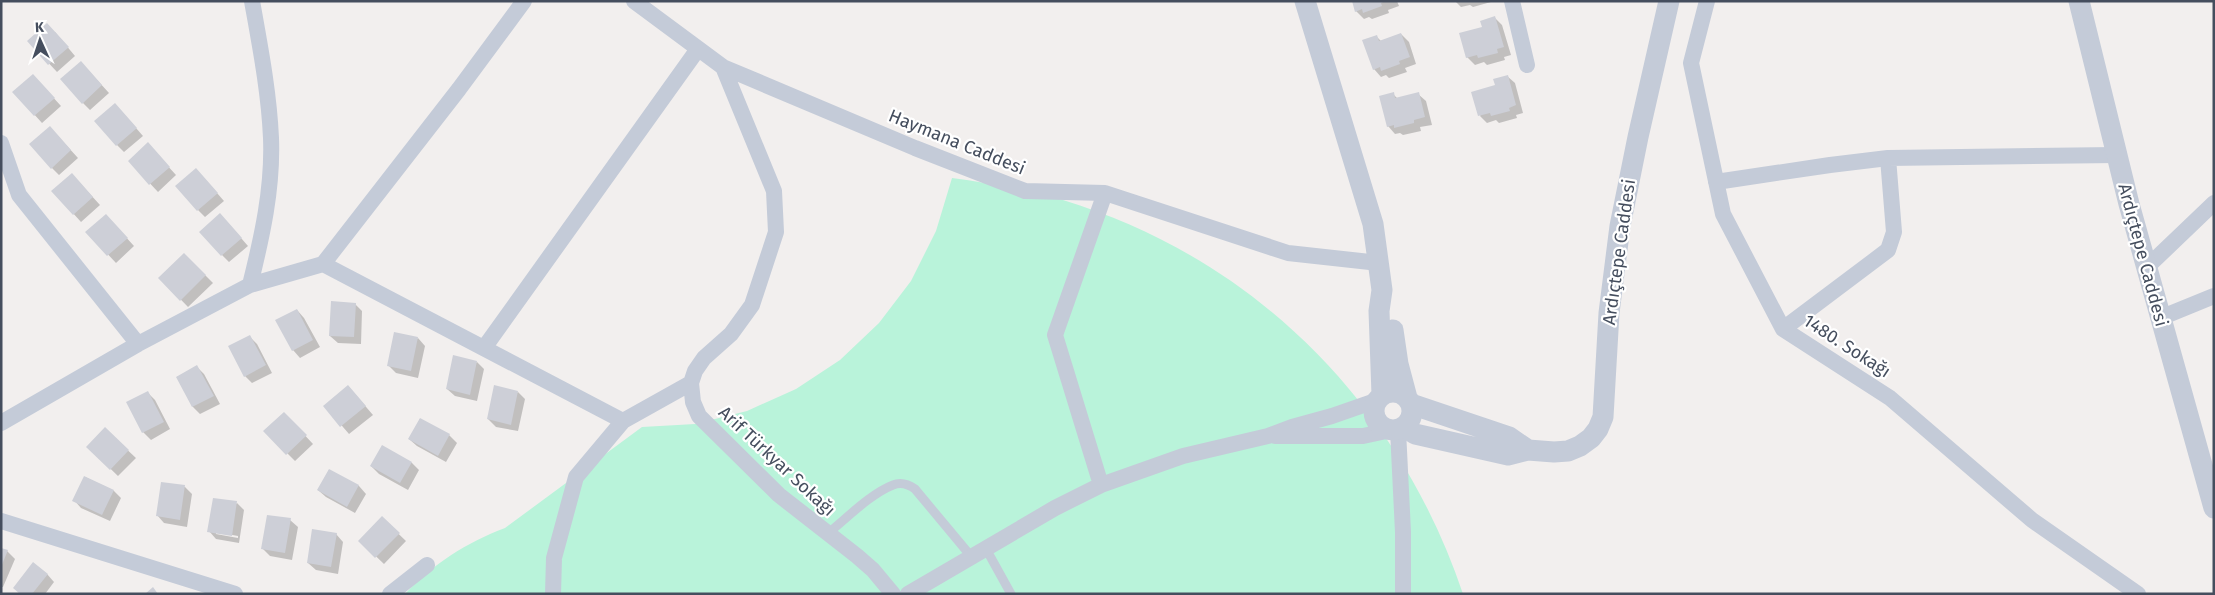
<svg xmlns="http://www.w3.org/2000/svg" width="2215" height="595" font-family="'Fira Sans',sans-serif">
	<rect width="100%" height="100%" fill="#f2efee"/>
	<!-- green -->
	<path fill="#b9f3da" d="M952,178c37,5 75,12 111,22 193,59 336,204 400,394h-1058c29,-31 61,-51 100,-66l137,-101 53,-3 52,-13 49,-22 44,-29 39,-37 32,-42 25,-50z"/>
	<!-- shadow -->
	<path fill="#0003" fill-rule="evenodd" d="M1353,1h44l2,5 -11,4 1,3 -17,6 -3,-2 -5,2 -8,-8z
		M1455,1h35l1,1 -18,5 -3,-2 -9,2z
		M1495,18l7,7 9,30 -7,2 1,3 -18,5 -3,-3 -9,3 -8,-8 17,-29z
		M55,32l20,24 -18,16 -29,-31z
		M1401,34l8,8 7,22 -11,4 2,4 -18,6 -3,-3 -5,2 -7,-8 2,-33 5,5z
		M88,70l21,23 -19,17 -7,-7z
		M1507,76l8,7 8,30 -7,2 1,3 -18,5 -3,-3 -9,3 -7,-7 16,-30z
		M40,83l21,23 -19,17 -28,-31z
		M1393,94l5,5 20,-5 8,7 6,24 -12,2 1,4 -18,4 -3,-2 -5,1 -7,-8z
		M122,112l21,24 -19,16 -7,-7z
		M57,135l21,23 -19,17 -7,-7z
		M155,152l21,23 -18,17 -29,-31z
		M203,177l21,24 -19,16 -7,-7z
		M79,182l21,23 -19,17 -28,-31z
		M227,222l21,24 -19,16 -7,-7z
		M113,223l21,23 -18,17 -29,-31z
		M184,254l29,29 -25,24 -28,-29z
		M355,304l7,7 -1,33 -23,-1 -8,-7z
		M297,310l7,8 16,29 -20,11 -7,-8z
		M249,336l8,8 15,29 -20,10 -7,-7z
		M418,338l7,8 -7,32 -22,-5 -8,-8z
		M477,362l7,7 -7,32 -22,-5 -8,-7z
		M197,367l7,7 16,30 -20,10 -7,-7 -16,-30z
		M348,386l25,29 -24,19 -24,-28z
		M147,392l8,8 15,29 -19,11 -8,-8z
		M518,392l7,7 -7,32 -22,-4 -8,-8z
		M284,413l29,31 -18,17 -30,-30z
		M420,419l29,16 8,8 -11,19 -29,-16 -8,-7z
		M105,429l31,29 -18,18 -30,-29z
		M382,447l30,16 7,7 -11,20 -29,-16 -8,-8z
		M329,470l30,16 7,8 -11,19 -29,-16 -8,-7z
		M85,477l29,14 7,7 -11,23 -29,-13 -7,-8z
		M162,483l23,4 7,7 -5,33 -23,-4 -7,-8z
		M237,503l7,7 -5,33 -23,-4 -7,-8zM216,532l22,4v2l-22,-4z
		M382,518l24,23 -22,23 -24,-23z
		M290,520l8,7 -6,33 -22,-4 -8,-8z
		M336,534l7,8 -5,32 -22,-4 -8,-7z
		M1,549l6,2 8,8 -12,28h-2z
		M47,574l7,8 -9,12h-25z"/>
	<!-- building -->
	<path fill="#cdcfd7" d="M1352,1h33l-4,2 1,3 -19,7 -1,-4 -7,3z
		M1495,16l9,31 -7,2 1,4 -20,5 -1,-3 -11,3 -7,-25 23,-6 -2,-6z
		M47,23l22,24 -21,18 -21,-24z
		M1401,33l9,24 -11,4 1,3 -19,7 -1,-4 -7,3 -11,-30 15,-5 2,6z
		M81,61l21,24 -20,19 -22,-25z
		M33,74l22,24 -21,18 -22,-24z
		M1508,75l8,30 -7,3 1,3 -19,5 -1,-3 -12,3 -7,-24 24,-7 -2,-6z
		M1394,92l1,6 24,-6 6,25 -11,3v3l-20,5v-3l-7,2 -8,-31z
		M115,103l22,25 -21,18 -22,-25z
		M50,126l21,24 -20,19 -22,-25z
		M148,142l22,25 -21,18 -21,-24z
		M196,168l22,25 -21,18 -22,-25z
		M72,173l21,24 -20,18 -22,-24z
		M220,213l22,25 -21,18 -22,-24z
		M106,214l22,24 -21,18 -22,-24z
		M184,253l22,22 -26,26 -22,-23z
		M331,301l25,2 -2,34 -25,-1z
		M297,309l16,31 -21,11 -17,-31z
		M394,332l24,5 -7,34 -24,-5z
		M250,335l16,30 -22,12 -16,-31z
		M453,355l24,6 -7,34 -24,-6z
		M197,365l17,31 -22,11 -16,-30z
		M348,385l18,21 -26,21 -17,-21z
		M494,385l24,6 -7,34 -24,-6z
		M148,391l16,31 -22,11 -16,-31z
		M284,412l23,23 -21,20 -23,-24z
		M420,418l30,16 -12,22 -30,-17z
		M105,427l24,23 -19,20 -24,-23z
		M382,445l30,17 -12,21 -30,-17z
		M329,469l30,16 -12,22 -30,-17z
		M84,476l30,14 -12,25 -30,-14z
		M161,482l24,3 -5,35 -24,-4z
		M213,498l24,3 -5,35 -25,-4z
		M267,515l24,3 -6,35 -24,-4z
		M382,516l18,17 -25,25 -17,-17z
		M312,529l25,4 -6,34 -24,-4z
		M1,548l7,2 -7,17z
		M33,562l15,12 -16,20h-12l-7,-6z
		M153,587l5,7h-13z"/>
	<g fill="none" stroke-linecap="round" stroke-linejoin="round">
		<!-- service -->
		<path stroke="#c4cbd8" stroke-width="9" d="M827,534c19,-15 43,-40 66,-49 7,-3 15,-1 22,4l55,66
			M985,547l26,47"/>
		<!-- minor -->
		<path stroke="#c4cbd8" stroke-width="16" d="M634,1l89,66 192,81 110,43 80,2 183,60 91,10
			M1512,1l15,64
			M1707,1l-16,62 32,151 60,115 107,69 142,122 106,74
			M723,67l51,124 2,41 -24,73 -21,29 -27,24 -9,13 -4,12 2,19 6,14 80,79 78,61 16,14 20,24
			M1,143l18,52 119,149
			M1716,182l114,-17 58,-7 228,-3
			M323,264l300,157 68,-38
			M2146,268l68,-65
			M250,285c12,-48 23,-97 21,-147 -2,-46 -11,-92 -19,-137
			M2160,318l54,-22
			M1783,329l105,-79 6,-18 -6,-74
			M484,348l214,-299
			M1,423l137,-79 112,-59 73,-21 136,-175 65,-88
			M1398,430l5,102v62
			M1275,436h88l28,-6
			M1101,485l-46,-150 50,-142
			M1,521l234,73
			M390,594l37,-29
			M553,594l1,-36 22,-81 47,-56
			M908,594l147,-86 46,-23 82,-29 85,-20 24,-9 40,-11 46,-16"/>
		<!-- tertiary -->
		<path stroke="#c4cbd8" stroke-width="21" d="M1305,1l68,223 9,66 -3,21 3,84
			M2079,1l50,203 85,304
			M1393,330l5,34 9,34
			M1374 411a19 19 0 1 1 38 0a19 19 0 1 1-38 0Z
			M1411,404l98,33 19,13
			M1404,427l11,7 93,21 20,-5 26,2 14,-1 12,-5 11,-8 7,-9 5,-12 6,-104 11,-87 18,-89 31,-136"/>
	</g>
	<g text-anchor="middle" stroke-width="4.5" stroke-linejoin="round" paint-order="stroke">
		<!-- street labels -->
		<g font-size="18" fill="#454e5e" stroke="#fff">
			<text transform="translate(957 142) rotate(22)" y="6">Haymana Caddesi</text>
			<text transform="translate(1619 252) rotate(-82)" y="6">Ardıçtepe Caddesi</text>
			<text transform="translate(2143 255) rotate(75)" y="6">Ardıçtepe Caddesi</text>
			<text transform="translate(1847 346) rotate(33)" y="6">1480. Sokağı</text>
			<text transform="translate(777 461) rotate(43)" y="6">Arif Türkyar Sokağı</text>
		</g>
	</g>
	<!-- border -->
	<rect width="2215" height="595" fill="none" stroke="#454e5e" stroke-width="5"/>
	<!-- north arrow -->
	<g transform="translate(40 40) rotate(357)" stroke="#ffffff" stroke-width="4" paint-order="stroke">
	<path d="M0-4L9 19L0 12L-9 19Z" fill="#454e5e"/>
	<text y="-8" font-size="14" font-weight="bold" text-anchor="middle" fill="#454e5e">K</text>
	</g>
</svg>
